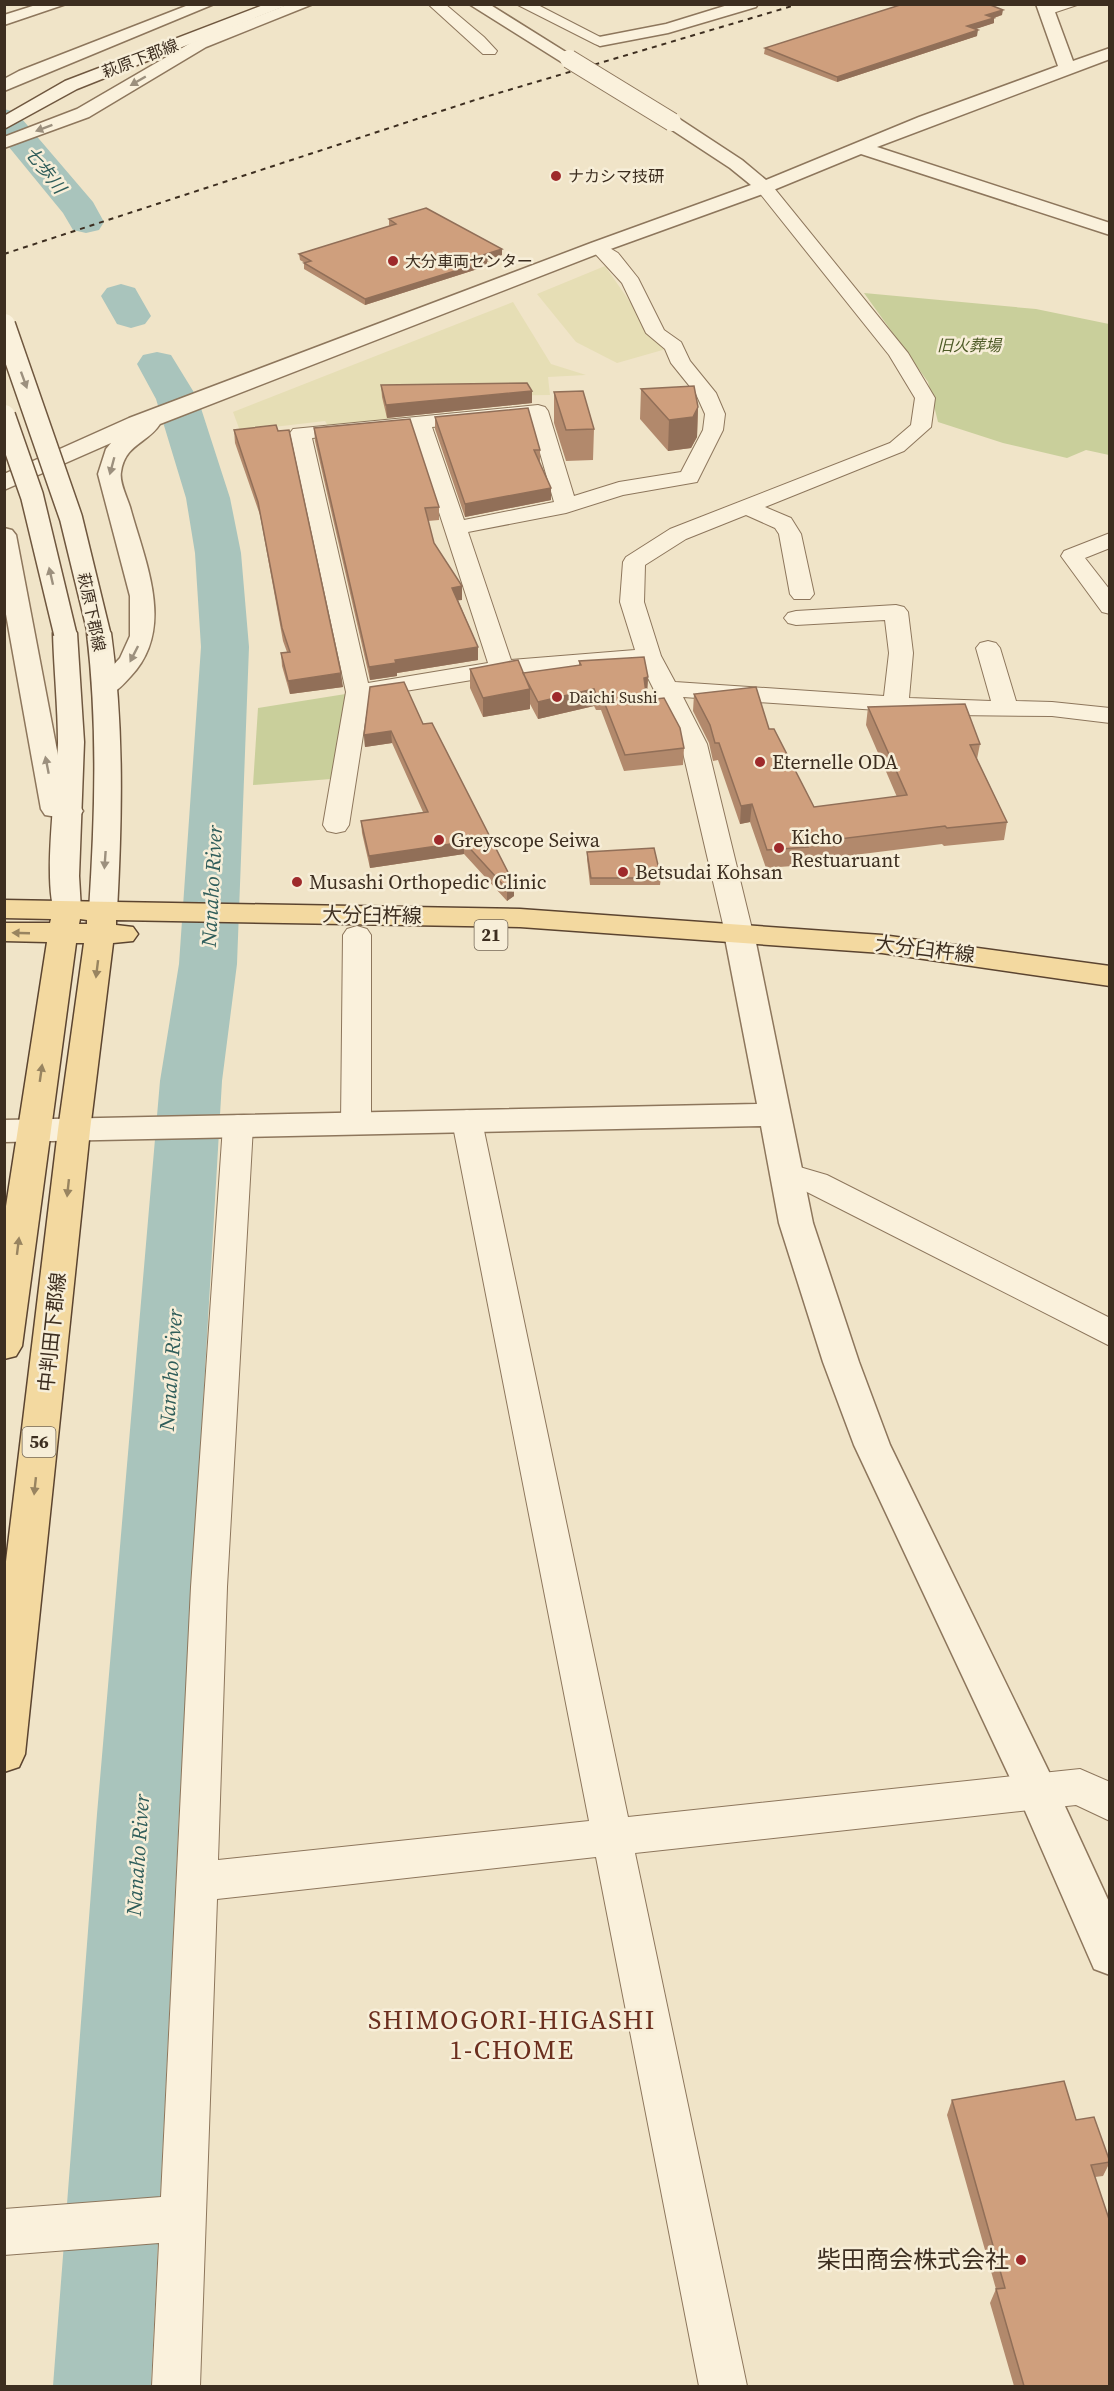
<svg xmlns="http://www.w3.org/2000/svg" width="1114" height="2391" font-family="'Source Serif 4','Noto Sans JP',serif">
	<rect width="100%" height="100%" fill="#f0e4c8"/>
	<!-- farmland -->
	<path fill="#e6deb5" d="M605,266l32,46 29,37 -49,14 -41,-21 -39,-48z
		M513,302l38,62 35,11 -38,2 2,18 -167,2 8,23 -63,6 -3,-5 -85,10 -7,-19z"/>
	<!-- green -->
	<path fill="#c9cf9b" d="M864,293l172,16 73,15v131l-23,-5 -19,8 -64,-15 -65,-21 -10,-40z
		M358,692l-14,86 -91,7 5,-77z"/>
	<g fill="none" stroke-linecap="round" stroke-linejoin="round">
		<!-- river -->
		<path fill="#a9c4bc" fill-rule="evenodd" d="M4,109l12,3 77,90 11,20 -5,8 -13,3 -13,-3 -10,-17 -59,-72z
			M121,284l14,4 16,28 -6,8 -14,4 -14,-4 -16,-28 6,-8z
			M157,352l14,3 27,44 32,99 11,55 8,94 -12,317 -15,117 -43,733 -28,572h-98l44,-572 63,-733 19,-117 22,-317 -6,-94 -9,-55 -30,-99 -19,-35 6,-9z"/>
		<!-- minor casing -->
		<g stroke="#8d765c" stroke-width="2">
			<path id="minor" d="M428,4h17l39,33 13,14 -2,3h-12z
				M516,4h20l72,37 -8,5 -5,-2z
				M1051,4h29l-33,11 -8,-5z
				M764,182l6,1 138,170 27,45 -4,29 -27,24 -139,56 26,11 10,16 13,60 -4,5h-16l-4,-5 -11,-60 -4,-6 -29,-13 -60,24 -41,26 -1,37 17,54 14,26 209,14 5,-43 -4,-33 -89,5 -8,-2 -4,-5 4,-5 8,-2 100,-6 8,2 4,5 5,41 -4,45 82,3 -15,-53 4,-5 8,-2 8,2 4,5 16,53 36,1 58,6v15l-58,-7 -100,-1 -269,-18 24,47 46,189 -4,6 -10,3 -10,-3 -4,-6 -44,-189 -40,-80 -139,11 -133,22 -20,128 -4,6 -9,2 -9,-2 -4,-6 23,-133 -56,-259 3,-4 245,-24 7,2 3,4 26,85 45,-14 62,-10 22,-42 2,-16 -9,-20 -25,-31 -6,-14 -19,-16 -24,-50 -33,-36 9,-6 20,12 20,25 26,52 17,12 9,19 26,32 9,21 -2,16 -26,52 -74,13 -57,18 -98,19 43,128 124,-10 -15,-48 3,-40 3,-5 44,-28 220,-86 21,-18 4,-27 -26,-43 -131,-164 -3,-4zM530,418l24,84 -90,18 -32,-93zM412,429l76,234 -120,20 -56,-245z
				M1110,533v15l-25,10 25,32v24l-8,-2 -41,-56 3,-5z
				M357,926l10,3 4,6v188l-4,8 -11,3 -11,-3 -4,-8 2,-188 4,-6z
				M467,1110l11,4 4,7 146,696 452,-48 30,13v39l-34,-16 -441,48 112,533h-48l-103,-529 -379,42 -17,487h-48l7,-143 -155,12v-46l157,-12 30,-610 32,-461 4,-8 11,-3 11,3 4,8 -26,461 -9,273 371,-39 -137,-700 4,-7z
				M786,1163l41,12 283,143v28l-305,-155 -30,-9 -5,-8 5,-8z"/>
		</g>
		<!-- tertiary casing -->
		<g stroke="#8d765c" stroke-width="3">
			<path id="tertiary" d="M39,4h27l-62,21v-10z
				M191,4h23l-210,87v-12l15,-8z
				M289,4h24l-107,43 -117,70 -85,31v-11l73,-28 117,-68z
				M469,4h20l88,55 -8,5 -6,-1z
				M731,4h27l-2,3 -88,26 -68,13 -8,-5 2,-3 72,-14z
				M1036,4h16l21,57 37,-13v11l-233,88 233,76v12l-249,-81 -90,37 -166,60 -445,173c-13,20 -35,20 -39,48 -2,10 6,25 9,35 15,55 46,121 1,169 -11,12 -17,21 -34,16l-4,-5 27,-29 10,-22v-40l-32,-122 8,-25 5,-6 -107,47v-16l125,-56 462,-175 160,-58 -21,-17 -64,-42 -3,-4 3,-4h12l64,42 24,20 153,-63 139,-51z
				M4,528l8,2 4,5 51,268 12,2 4,6 -4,6 -10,2 -24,-4 -4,-6 -37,-206z
				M739,924l10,2 5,7 59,290 46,139 31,83 162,333 58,126v71l-16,-6 -75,-172 -165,-352 -31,-83 -44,-139 -18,-97 -757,16v-22l753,-16 -33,-171 5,-7z"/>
		</g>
		<!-- secondary casing -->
		<g stroke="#6f573f" stroke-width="3">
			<path id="secondary" d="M266,4h24l-213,85 -73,40v-13l61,-35z
				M65,626l9,2 3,5 7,109 -5,134 2,34 -4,6 -10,3 -10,-3c-16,-23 0,-139 1,-173 0,-36 -4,-73 -5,-110l3,-5z
				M99,626l9,2 3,5c13,93 11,185 6,278l-4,6 -10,3 -10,-3 -4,-6c6,-93 9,-185 -2,-278l3,-5z"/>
		</g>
		<!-- primary casing -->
		<g stroke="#5b4430" stroke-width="3">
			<path id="primary" d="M4,900l516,9 362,26 228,31v20l-228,-33 -362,-26 -404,-7v5l17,2 5,7 -5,7 -20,2 -23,187 -65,624 -6,13 -15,5v-194l54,-448 26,-187h-8l-54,403 -6,10 -12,3v-140l43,-277 -43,-1v-18h46l1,-4 -47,-1zM80,919l7,1v4h-8z"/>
		</g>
		<!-- minor -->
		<use href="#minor" fill="#faf1dc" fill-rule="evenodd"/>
		<!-- tertiary -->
		<use href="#tertiary" fill="#faf1dc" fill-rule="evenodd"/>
		<!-- secondary -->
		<use href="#secondary" fill="#faf1dc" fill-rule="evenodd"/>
		<!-- primary -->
		<use href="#primary" fill="#f3d9a0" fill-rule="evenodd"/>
		<!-- rail -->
		<path stroke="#3d2e20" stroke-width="2" stroke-dasharray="5 5" stroke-linecap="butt" d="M4,254l471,-154 324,-96"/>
		<!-- tertiary-bridge casing -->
		<g stroke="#8d765c" stroke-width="20" stroke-linecap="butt">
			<path id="tertiary-bridge" d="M569,59l103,63"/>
		</g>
		<!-- secondary-bridge casing -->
		<g stroke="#6f573f" stroke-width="25" stroke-linecap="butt">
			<path id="secondary-bridge" d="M4,325l67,193 28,115
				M4,416l28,80 33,137"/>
		</g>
		<!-- tertiary-bridge -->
		<use href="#tertiary-bridge" stroke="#faf1dc" stroke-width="18"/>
		<!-- secondary-bridge -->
		<use href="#secondary-bridge" stroke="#faf1dc" stroke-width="22"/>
	</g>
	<!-- wall -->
	<path fill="#b2896c" d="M1002,15l-8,3v5l-19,6 2,7 -140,46 -73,-28 1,-6z
		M389,219l113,30v6l-15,5v6l-122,39 -61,-36v-6h1l-5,-3 -1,-6 91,-28 -1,-1z
		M381,385l151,18 -145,15 -5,-21z
		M641,389l57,18 -1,30 -6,11 -23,3 -28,-32z
		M554,392l40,37 -1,31 -27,1 -12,-38z
		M435,417l105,33v13l11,37 -86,17 -30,-88z
		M314,428l125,79v13l-11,1 6,22 28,43v14h-4l20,47v13l-81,13v3l-27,4 -55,-239z
		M234,430l109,257 -53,7 -8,-28 -1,-13 6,-1 -4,-11 -23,-126 -25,-72z
		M579,661l69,16 -1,16h-1l1,7 37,48 -1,17 -59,6 -23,-61h-5l-2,-4 -56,13 -8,-15v5l-47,8 -13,-29v-19l53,4 56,-7z
		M694,694l75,35 45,78 83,-10 -31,-72 2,-18 112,37 -3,15 30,63 -3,18 -60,6 -2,-2 -136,17v4l-40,3 -16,-46 -10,2 -22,-64 -5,1 -4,-18 -16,-32z
		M423,724l91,172 -7,5 -43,-47 -94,14 -8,-35 -1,-12 62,-9 -31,-69 -27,4 -1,-12z
		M587,852l74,26 -1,7h-70l-3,-26z
		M952,2100l124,20 34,42 -7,14 -8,1 15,209h-96l-24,-83 6,-14 -49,-174z"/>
	<!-- shaded-wall -->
	<path fill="#916f58" d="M1003,10l-1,5 -15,5 7,-2v5l-27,9v-6l19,-11z
		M978,30l-1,6 -140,46v-5z
		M502,249v6l-22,7v-6z
		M487,261v5l-122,39v-6z
		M532,391v12l-145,15 -1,-13z
		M698,407l-1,30 -6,11 -23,3 1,-31z
		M551,488v12l-86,17v-13z
		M462,586v14l-9,1 -1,-13z
		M478,647v13l-81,13v3l-27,4 -1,-13 26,-7z
		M341,673l2,14 -53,7 -2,-13z
		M648,677l-1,16 -3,1v-16z
		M530,689v20l-47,8v-19z
		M594,689v17l-56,13v-17z
		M391,731l1,12 -27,4 -1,-12z
		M752,804l-2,18 -10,2 1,-18z
		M464,842v12l-94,14 -1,-12z
		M514,884v12l-7,5v-12z"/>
	<!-- building -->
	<path fill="#cf9f7d" stroke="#916f58" stroke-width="1.5" d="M903,4h85l15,6 -17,5 8,3 -27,8 11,4 -141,47 -72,-29z
		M426,208l76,41 -22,7 7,5 -122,38 -61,-36 7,-2 -12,-7 97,-30 -7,-5z
		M527,383l5,8 -146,14 -5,-20z
		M694,386l4,21 -5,10 -24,3 -28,-31z
		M583,391l11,38 -28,1 -12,-38z
		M528,408l12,42h-6l17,38 -86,16 -30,-87z
		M410,419l29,88 -14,1 9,35 28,43 -10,2 26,59 -83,13 1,3 -27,4 -55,-239z
		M276,425l2,6 11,-1 52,243 -53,8 -7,-28 9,-1 -8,-24 -24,-126 -24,-72z
		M644,657l4,20 -4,1 3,22 17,-2 16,30 4,20 -59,7 -24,-61h-5l-2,-5 -56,13 -15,-29 58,-8 -2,-4z
		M518,660l12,29 -47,9 -13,-29z
		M404,682l19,42 9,-1 82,161 -7,5 -43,-47 -95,14 -8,-35 67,-9 -37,-81 -27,4 6,-48z
		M756,687l13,42h5l40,78 93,-12 -39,-88 97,-3 15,40 -10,1 37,77 -60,6 -2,-2 -139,17 2,4 -41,3 -15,-46 -11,2 -22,-63h-4l-5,-18 -16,-31z
		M654,848l7,30h-70l-4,-26z
		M1064,2081l12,39 18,-3 16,45 -19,3 19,57v164h-86l-28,-97 9,-1 -53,-188z"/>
	<!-- one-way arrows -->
	<defs><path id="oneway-solid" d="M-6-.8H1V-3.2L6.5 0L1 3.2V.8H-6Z" transform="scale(1.5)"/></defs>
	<g fill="#9c907e">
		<use href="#oneway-solid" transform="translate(138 81) rotate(150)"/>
		<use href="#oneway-solid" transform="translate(44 128) rotate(159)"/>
		<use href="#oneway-solid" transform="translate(24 380) rotate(70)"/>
		<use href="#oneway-solid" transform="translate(112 466) rotate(105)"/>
		<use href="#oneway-solid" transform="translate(51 576) rotate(-103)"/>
		<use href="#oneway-solid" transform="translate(134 654) rotate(117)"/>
		<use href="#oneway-solid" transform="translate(47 765) rotate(-101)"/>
		<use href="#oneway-solid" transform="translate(105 860) rotate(94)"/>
	</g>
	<g fill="#988460">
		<use href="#oneway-solid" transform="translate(21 933) rotate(-178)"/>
		<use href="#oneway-solid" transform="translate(97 969) rotate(97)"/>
		<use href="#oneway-solid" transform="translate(41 1073) rotate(-82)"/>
		<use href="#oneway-solid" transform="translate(68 1188) rotate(96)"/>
		<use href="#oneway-solid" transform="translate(18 1246) rotate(-83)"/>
		<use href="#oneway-solid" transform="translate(35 1486) rotate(96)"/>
	</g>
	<!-- markers -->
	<g fill="#9e2a2b" stroke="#f7eed8" stroke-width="2">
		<circle cx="556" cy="176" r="6"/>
		<circle cx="393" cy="261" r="6"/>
		<circle cx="557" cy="697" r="6"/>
		<circle cx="760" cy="762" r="6"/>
		<circle cx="439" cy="840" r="6"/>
		<circle cx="779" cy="848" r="6"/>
		<circle cx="623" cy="872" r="6"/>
		<circle cx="297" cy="882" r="6"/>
		<circle cx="1021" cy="2260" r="6"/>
	</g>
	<g text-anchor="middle" stroke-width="5" stroke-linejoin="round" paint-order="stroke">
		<!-- far-street labels -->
		<g font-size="16" fill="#3d2e20" stroke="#f7eed8">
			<text transform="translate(140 58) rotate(-21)" y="6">萩原下郡線</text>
			<text transform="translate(92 612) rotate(78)" y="6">萩原下郡線</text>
		</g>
		<!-- far-poi labels -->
		<g font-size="16" fill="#3d2e20" stroke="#f7eed8" text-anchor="start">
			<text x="568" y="182">ナカシマ技研</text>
			<text x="405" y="267">大分車両センター</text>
			<text x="569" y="703">Daichi Sushi</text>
		</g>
		<!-- far-park labels -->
		<g font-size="16" font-style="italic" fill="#4d5a26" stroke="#f7eed8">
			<text x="969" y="351">旧火葬場</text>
		</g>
		<!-- far-water labels -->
		<g font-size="18" font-style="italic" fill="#2f5d5a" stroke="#f7eed8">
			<text transform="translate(45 170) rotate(52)" y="6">七歩川</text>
		</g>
		<!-- shield labels -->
		<g fill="#f7eed8" stroke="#756857" stroke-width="1.5">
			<rect x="474.5" y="920" width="33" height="30" rx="4.5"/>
			<rect x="22.5" y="1427" width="33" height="30" rx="4.5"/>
		</g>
		<g font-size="18" font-weight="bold" fill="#3d2e20">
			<text x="491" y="941">21</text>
			<text x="39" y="1448">56</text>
		</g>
		<!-- poi labels -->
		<g font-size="20" fill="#3d2e20" stroke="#f7eed8" text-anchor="start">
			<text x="772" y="769">Eternelle ODA</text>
			<text x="791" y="844">Kicho<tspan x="791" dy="23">Restuaruant</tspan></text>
			<text x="451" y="847">Greyscope Seiwa</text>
			<text x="635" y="879">Betsudai Kohsan</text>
			<text x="309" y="889">Musashi Orthopedic Clinic</text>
		</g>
		<!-- street labels -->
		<g font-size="20" fill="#3d2e20" stroke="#f7eed8">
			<text transform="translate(372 915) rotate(1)" y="7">大分臼杵線</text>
			<text transform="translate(925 949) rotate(7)" y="7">大分臼杵線</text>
			<text transform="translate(52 1332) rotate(-84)" y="7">中判田下郡線</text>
		</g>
		<!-- water labels -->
		<g font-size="21" font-style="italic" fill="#2f5d5a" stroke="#f7eed8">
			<text transform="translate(212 886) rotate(-87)" y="7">Nanaho River</text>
			<text transform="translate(171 1370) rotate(-86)" y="7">Nanaho River</text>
			<text transform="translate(138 1855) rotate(-86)" y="7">Nanaho River</text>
		</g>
		<!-- near-poi labels -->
		<g font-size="24" fill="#3d2e20" stroke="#f7eed8" text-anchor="end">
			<text x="1009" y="2268">柴田商会株式会社</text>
		</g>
		<!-- near-neighbourhood labels -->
		<g font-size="26" letter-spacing="1.5" fill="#6b2e1e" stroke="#f7eed8">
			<text x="512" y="2029">SHIMOGORI-HIGASHI<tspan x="512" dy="30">1-CHOME</tspan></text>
		</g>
	</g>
	<!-- border -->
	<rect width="1114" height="2391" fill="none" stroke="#3d2e20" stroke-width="12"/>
</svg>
